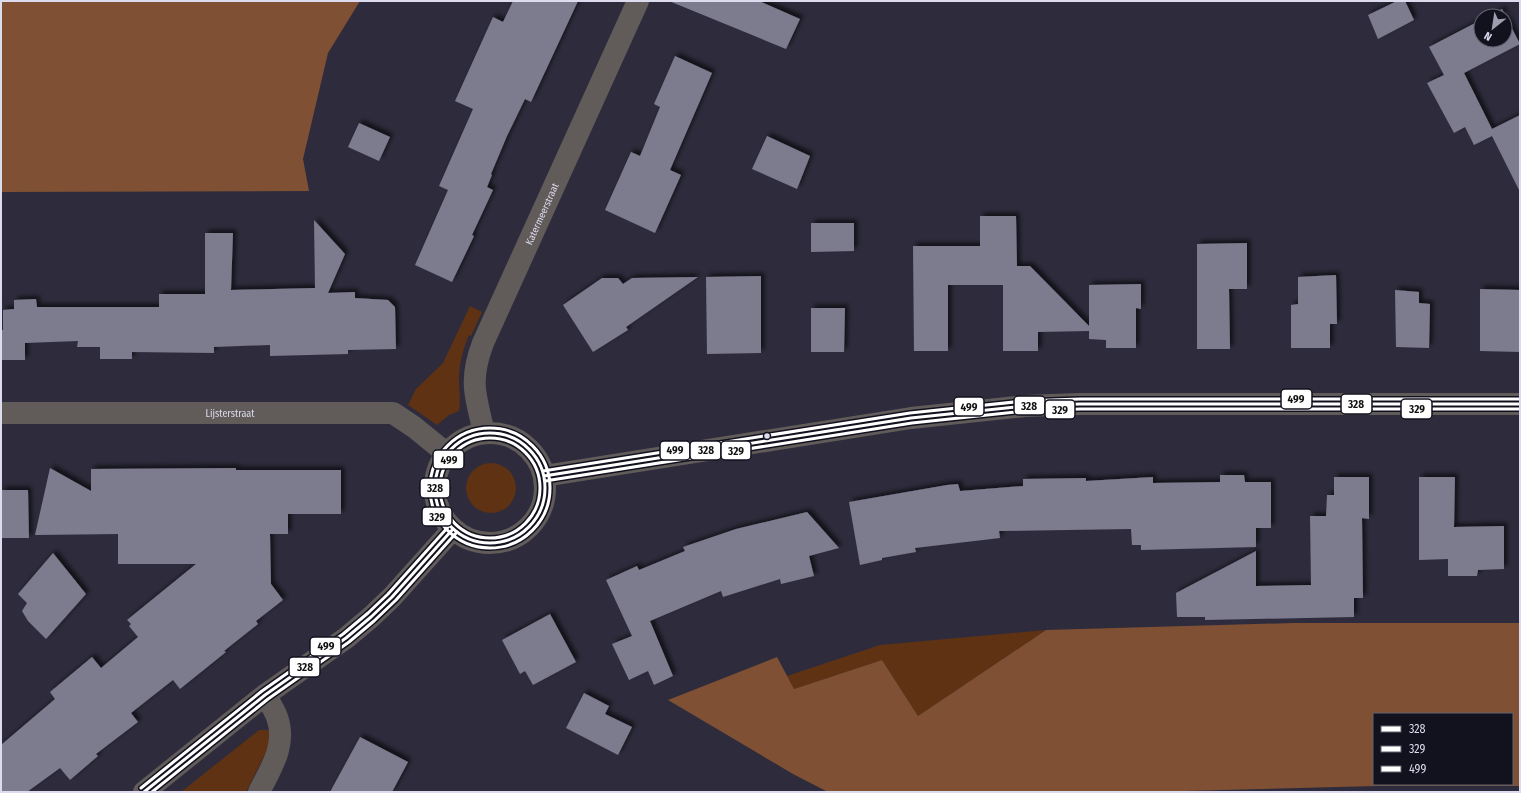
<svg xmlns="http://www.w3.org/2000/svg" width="1521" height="793" font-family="'Fira Sans Condensed',sans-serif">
	<defs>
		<filter id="shadow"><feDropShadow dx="3.5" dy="-3.5" stdDeviation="2" flood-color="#0009"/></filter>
	</defs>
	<rect width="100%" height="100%" fill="#2e2c3c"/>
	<!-- green -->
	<path fill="#5e3213" d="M470,306l12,6 -11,24 -2,-1c-6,14 -10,29 -10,44 0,11 2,21 0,32l-10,4 -12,10 -29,-20 8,-16 27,-26z
		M466 488a25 25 0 1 1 50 0a25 25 0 1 1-50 0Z
		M1046,630l-128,86 -36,-56 -88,29 -7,-13 93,-31z
		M259,730h8l4,3v9l-25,50h-65z"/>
	<!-- forest -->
	<path fill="#7f5033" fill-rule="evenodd" d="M1,1h359l-32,52 -25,106 6,32 -308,1z
		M1294,623h226v163h-144l-231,6h-317l-35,-18 -125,-74 109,-43 17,32 88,-29 36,56 128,-86zM1374,714h138v70h-138z"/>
	<!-- building -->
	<path fill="#7d7b8e" filter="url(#shadow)" d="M513,1h65l-47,101 -6,-3 -18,37 -16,38 1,1 -5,12 6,3 -21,45 2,1 -22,46 -37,-17 33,-75 -9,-4 34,-77 -18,-8 38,-84 10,5z
		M669,1h90l41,18 -14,30z
		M1397,1h8l9,19 -36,19 -10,-24z
		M1502,9l18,35 -56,29 28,56 28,-14v77l-28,-56 -18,9 -9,-18 -11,6 -27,-50 17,-8 -15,-28 52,-27v20h24v-24h-15z
		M675,56l37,17 -42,97 11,5 -26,58 -50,-23 26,-58 9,4 20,-49 -6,-3z
		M359,123l31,14 -11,24 -31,-14z
		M767,136l43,20 -13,33 -45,-20z
		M980,216h36l1,50h13l59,60v-41l52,-1v25l-5,-1v40h-30v-8l-17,-1v-8l-51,1v19h-35v-66h-55v66h-34l-1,-105h67z
		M314,220l31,34 -17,39 27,-1v6l33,2 7,7 1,42 -48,1v4l-78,2v-11l-56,2v6l-82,-1v7h-32v-12h-23l1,-6 -53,2v17h-24v-30h2v-20l11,-1v-9l22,-1 1,8h122v-13h46v-61h28l-2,57 84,-2z
		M811,223h43v28l-43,1z
		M1247,243v46h-18l1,60h-33v-105z
		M1336,275l1,49h-7v24h-39v-43l7,-1v-27z
		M761,276v77l-54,1 -1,-77z
		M698,277l-72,50 2,3 -35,22 -30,-47 39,-27h16l5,6 9,-6z
		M1480,289l40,1v62l-40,-1z
		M1395,290l24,2v11l11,1 -1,44 -33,-1z
		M811,308h34l-1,44h-33z
		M50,468l41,23v-22l145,-1v2h105v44h-53v20h-18l1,50 12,16 -27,21 2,3 -34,27 2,1 -46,37 -7,-9 -42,33 7,9 -42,32 2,2 -28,24 -10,-12 -33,24h-26v-47l54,-46 -5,-7 42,-35 9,11 37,-31 -9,-11 2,-2 -4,-4 69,-56h-78v-30l-83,1z
		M1220,475h24l1,7h26v46h-15v19l-115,3v-5h-9l-1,-16 -132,2 1,7 -85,10 1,4 -34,6v2l-22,5 -11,-63 98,-17 11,-1 2,7 63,-5v-7l63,-1v3l67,-4v6l67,-1z
		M1334,477h35v42l-7,-1 1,80h-9v19l-149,3v-3h-28l-1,-24 80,-42v35l55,-1 -1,-69h16l1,-21h7z
		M1419,477h36l-1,50 50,-1v43l-26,1 -1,6h-29v-17l-29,1z
		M1,490h27l1,48h-28z
		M807,512l32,36 -30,8 5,20 -33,8 -1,-5 -57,18 -2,-6 -71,30 23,55 -19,9 -6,-14 -19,9 -17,-36 20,-8 -26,-56 31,-14 2,4 46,-19 -2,-4 53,-18z
		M53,553l33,41 -40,45 -18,-18 -6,-10 5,-8 -9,-9z
		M550,614l26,48 -43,23 -8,-14 -5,3 -18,-34z
		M584,693l25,13 -4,8 27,13 -14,28 -52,-27z
		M360,737l48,25 -16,30h-62z"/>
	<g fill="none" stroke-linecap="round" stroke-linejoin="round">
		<!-- minor -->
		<g stroke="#615b5a" stroke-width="22">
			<path id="s1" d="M1,413h392l21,14 32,26"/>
			<path id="s2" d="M484,432c-9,-37 -15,-52 -1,-89l155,-342"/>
			<path d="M259,792c12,-24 28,-47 18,-75 -3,-8 -8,-15 -12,-22"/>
		</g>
		<!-- tertiary -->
		<path stroke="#615b5a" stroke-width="22" d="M435 488a55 55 0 1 1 110 0a55 55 0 1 1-110 0Z
			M544,476l367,-58 114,-12 55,-2h440
			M144,792l121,-97 81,-57 25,-21 21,-20 61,-68"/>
		<!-- bus-1 casing -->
		<g stroke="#12111e" stroke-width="6">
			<path id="bus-1" d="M435 488a55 55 0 1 1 110 0a55 55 0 1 1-110 0Z
				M544,476l367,-58 114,-12 55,-2h440
				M144,792l121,-97 81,-57 25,-21 21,-20 61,-68"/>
		</g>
		<!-- bus-2 casing -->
		<g stroke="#12111e" stroke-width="6">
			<path id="bus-2" d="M430 488a60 60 0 1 1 120 0a60 60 0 1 1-120 0Z
				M545,481l367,-58 113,-12 55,-2h440
				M152,792l116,-93 81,-57 25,-21 22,-21 61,-68"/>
		</g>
		<!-- bus-3 casing -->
		<g stroke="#12111e" stroke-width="6">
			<path id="bus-3" d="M440 488a50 50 0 1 1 100 0a50 50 0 1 1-100 0Z
				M543,471l367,-58 114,-12 56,-2h440
				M141,788l121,-97 81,-57 25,-21 20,-19 61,-68"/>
		</g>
		<!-- bus-1 -->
		<use href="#bus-1" stroke="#fff" stroke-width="3"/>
		<!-- bus-2 -->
		<use href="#bus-2" stroke="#fff" stroke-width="3"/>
		<!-- bus-3 -->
		<use href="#bus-3" stroke="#fff" stroke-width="3"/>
	</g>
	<!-- markers -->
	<circle fill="#dcdcee" stroke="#12111e" stroke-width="1.5" cx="767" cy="436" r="3.5"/>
	<g text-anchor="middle" stroke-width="4" stroke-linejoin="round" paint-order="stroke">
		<!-- street labels -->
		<g font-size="10" fill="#dcdcee" stroke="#12111e">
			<text dy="4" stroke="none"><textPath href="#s2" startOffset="233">Katermeerstraat</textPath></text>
			<text dy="4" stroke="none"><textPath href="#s1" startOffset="229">Lijsterstraat</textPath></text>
		</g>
	</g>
	<g stroke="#12111e" stroke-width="1.5">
		<rect x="1281" y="389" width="31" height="20" rx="4" fill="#fff"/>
		<rect x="1341" y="394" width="31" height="20" rx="4" fill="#fff"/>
		<rect x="1014" y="396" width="31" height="19" rx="4" fill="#fff"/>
		<rect x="954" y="397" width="30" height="19" rx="4" fill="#fff"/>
		<rect x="1401" y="399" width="31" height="20" rx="4" fill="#fff"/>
		<rect x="1045" y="400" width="30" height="19" rx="4" fill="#fff"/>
		<rect x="660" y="441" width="30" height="19" rx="4" fill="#fff"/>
		<rect x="690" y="441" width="31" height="19" rx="4" fill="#fff"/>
		<rect x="721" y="441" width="30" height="19" rx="4" fill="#fff"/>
		<rect x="433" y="450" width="31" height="19" rx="4" fill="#fff"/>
		<rect x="420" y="478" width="30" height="20" rx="4" fill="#fff"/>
		<rect x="422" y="507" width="30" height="19" rx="4" fill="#fff"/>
		<rect x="310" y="637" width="31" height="19" rx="4" fill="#fff"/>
		<rect x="289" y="657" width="31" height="20" rx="4" fill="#fff"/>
	</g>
	<g font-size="11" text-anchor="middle" font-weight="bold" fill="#111">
		<text x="1296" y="403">499</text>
		<text x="1356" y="408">328</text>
		<text x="1029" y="410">328</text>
		<text x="969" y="411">499</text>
		<text x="1417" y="413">329</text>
		<text x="1060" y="414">329</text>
		<text x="675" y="454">499</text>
		<text x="706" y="454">328</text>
		<text x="736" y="455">329</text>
		<text x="449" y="464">499</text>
		<text x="435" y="492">328</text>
		<text x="437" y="521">329</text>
		<text x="326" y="650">499</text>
		<text x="305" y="671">328</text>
	</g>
	<!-- border -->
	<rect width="1521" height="793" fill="none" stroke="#dcdcee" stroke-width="4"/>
	<!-- legend -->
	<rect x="1373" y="713" width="140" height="72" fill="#12111e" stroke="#636271"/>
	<rect x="1381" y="726" width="20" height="6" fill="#ffffff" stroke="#636271"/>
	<text x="1409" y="733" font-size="12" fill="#dcdcee">328</text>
	<rect x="1381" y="746" width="20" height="6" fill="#ffffff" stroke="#636271"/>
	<text x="1409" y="753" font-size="12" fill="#dcdcee">329</text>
	<rect x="1381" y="766" width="20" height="6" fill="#ffffff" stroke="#636271"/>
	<text x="1409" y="773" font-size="12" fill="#dcdcee">499</text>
	<!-- north arrow -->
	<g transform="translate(1493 28) rotate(210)"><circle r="19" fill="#12111e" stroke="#636271"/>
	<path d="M0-3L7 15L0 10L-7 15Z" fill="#9f9eb0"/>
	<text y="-6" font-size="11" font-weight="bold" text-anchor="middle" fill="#dcdcee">N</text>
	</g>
</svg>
